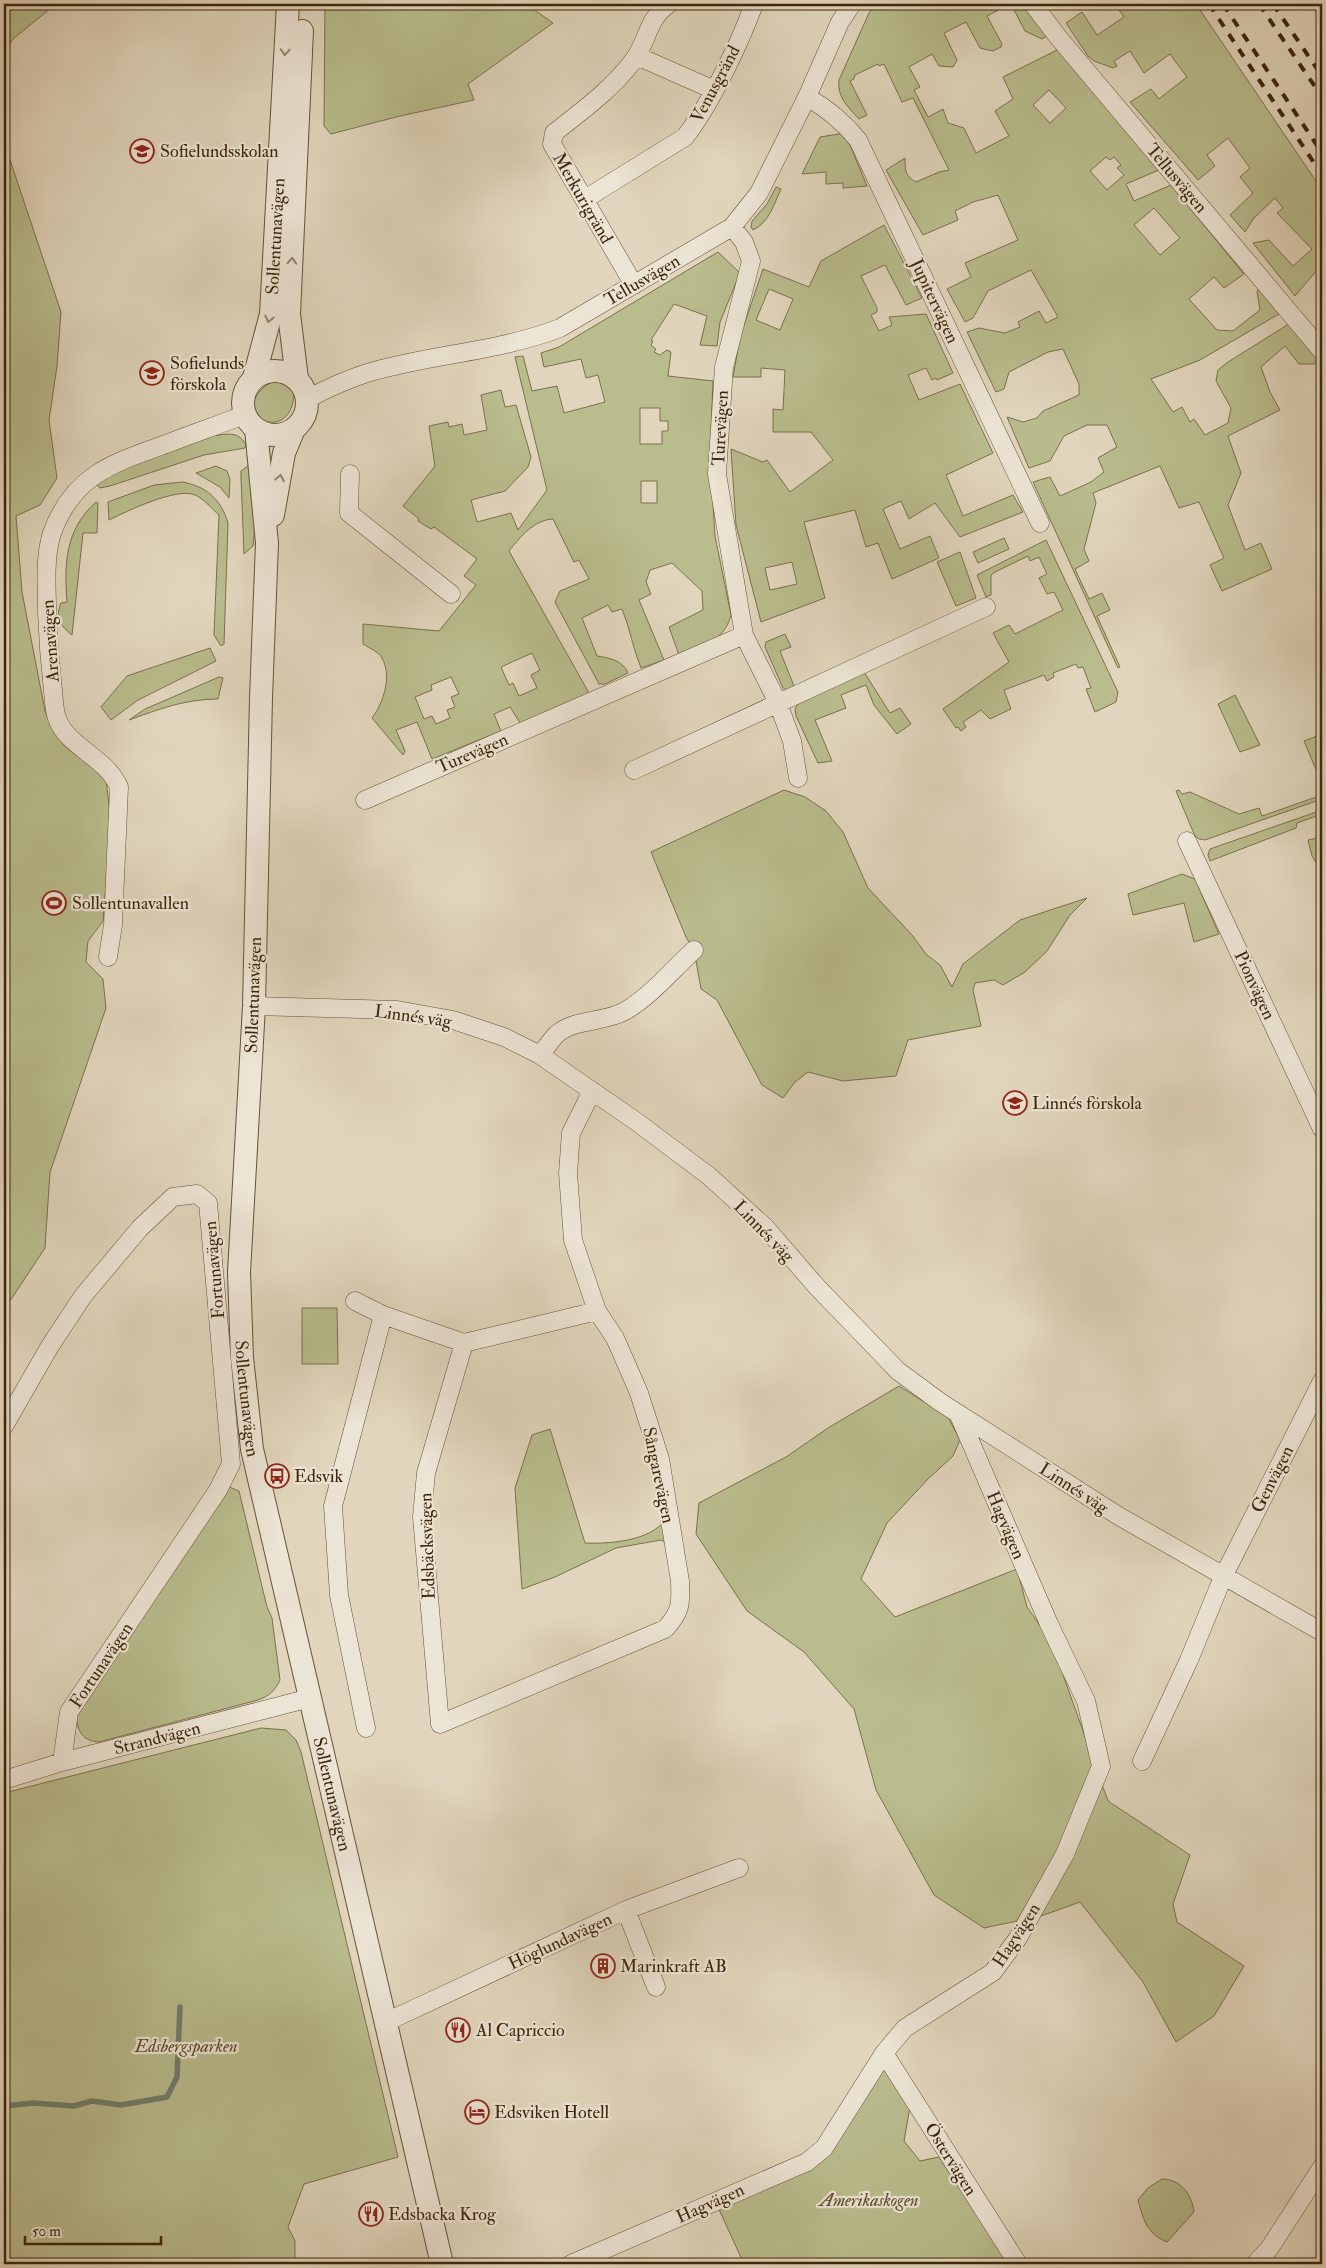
<svg xmlns="http://www.w3.org/2000/svg" width="1326" height="2268" font-family="'IM FELL Double Pica',serif">
	<rect width="100%" height="100%" fill="#e1d6bd"/>
	<filter id="stains"><feTurbulence type="fractalNoise" baseFrequency=".004" numOctaves="4"/><feColorMatrix values="0 0 0 0 .2 0 0 0 0 .09 0 0 0 0 .02 0 0 0 .5 -.17"/></filter>
	<radialGradient id="worn" r=".72"><stop offset=".6" stop-color="#630" stop-opacity="0"/><stop offset="1" stop-color="#630" stop-opacity=".3"/></radialGradient>
	<!-- green -->
	<path fill="#b9bc8d" stroke="#7b714b" fill-rule="evenodd" d="M4,4h52l-42,34 -10,13z
		M325,4h63l59,5 5,-5h74l27,19 -85,61 6,16 -74,16 -69,18 -7,-8z
		M886,4h124l-23,12 15,28 -1,3 -8,4 -13,-3 -14,-26 -22,11 13,27 -4,7 -14,-1 -7,-12 -23,13 11,20 -6,3 14,27 15,-8 5,14 16,5 12,25 33,-17 -14,-25 18,-12 -10,-22 56,-28 100,121 -33,14 8,17 37,-16 73,89 -20,14 -10,-11 -25,22 28,31 16,1 27,-21 -3,-19 2,-1 20,24 -79,46 -49,19 22,33 9,-5 8,15 4,-3 11,16 23,-12 3,-15 -15,-27 2,-11 10,-8 61,-38 31,37 -6,3h-15l-14,-18 -24,21 9,25 10,18 -52,26 13,37 -13,32 17,45 16,-7 11,26 -50,22 -12,-26 14,-7 -25,-56 -20,6 -19,-42 -67,27 3,10 -12,46 5,12 -14,8 14,30 13,-6 8,17 -13,6 23,51 -2,1 -85,-186 17,-5 10,19 31,-14 13,-10 -6,-14 19,-11 -10,-22h-20l-23,11 -14,25 -21,7 -22,-51 16,5 14,-4 6,-7 36,-16v-11l-16,-35 -15,3 -39,20 -5,17 -8,3 -29,-60 12,-4 26,5 15,-6 -2,-5 21,-11 7,12 12,-6 -27,-47 -43,21 -15,27 -8,4 -18,-33 24,-12 -6,-14 53,-23 -20,-45 -25,7 -18,9 3,9 -35,15 -37,-65 19,-12c0,12 0,18 11,24l23,-10 10,-2 -36,-72 -11,4 -18,-38 -5,2 -1,-2 -23,11 -1,4 -4,2 17,34 -8,4c-11,-12 -22,-22 -20,-39l30,-67 4,-5zM1049,90l17,18 -16,15 -17,-18zM1106,157l4,3 4,-3 7,8 -4,3 7,7 -17,15 -17,-19zM1154,208l26,30 -20,17 -26,-30z
		M1011,4h12l24,32 -5,3 -17,-8z
		M1115,4h81l126,186v83l-4,-4 -23,27 -42,-53 16,-3 24,26 19,-17 -35,-36 6,-5 -8,-10 -21,20 -9,14 -15,-17 23,-22 -13,-16 10,-9 -22,-30 -21,17 8,11 -17,14 -68,-78 21,-13 8,10 28,-22 -17,-23 -26,19 -14,-22 -16,10 3,5 -4,2 -19,-7 -6,-5 -22,-33 16,-11 15,23 27,-18z
		M845,133l22,53 -24,2v-5l-17,1v-12l-24,2 18,-37z
		M4,142l57,170 -4,54 -8,54 8,58 -17,27 -24,11 6,76 23,119 9,20 51,41 6,49 -8,100 -15,20 -2,21 17,17 3,29 -56,164 -5,76 -41,62z
		M776,187l5,2c-7,15 -12,34 -28,41l-2,-3 1,-6 15,-17z
		M884,225l38,73 -16,7 -21,-40 -24,11 16,32v4l-6,3 8,16 13,-6 -3,-8 37,-3 27,59 -16,7 -1,-2 -4,2 -6,-12 -18,7 11,25 41,-16 33,69 -47,22 17,41 50,-21 10,17 -63,25 -25,-34 -26,16 -8,-18 -18,8 17,40 30,-13 9,22 -47,21 -14,-36 -12,4 -11,-37 -51,12 21,76 -64,24 -25,-97 -5,-76 32,13 4,-2 23,32 43,-32 -22,-28h-38v-23l10,1 2,-40 -24,-2v9h-28l7,-40 23,-68 46,18 12,-26zM769,289l24,10 -13,31 -24,-10zM792,562l5,22 -27,6 -5,-22z
		M718,252l22,21 -20,49 -3,24 -17,-1 7,-29 -33,-12 -23,36 2,1 -2,4 5,4 -2,3 6,3 7,-5 4,2 -3,24 45,5 -3,76 5,79 16,79c-7,27 -28,30 -52,40l-10,-28 34,-17 -1,-19 -30,-28 -22,7 -4,12 5,12 -12,6 25,60 -23,8c-8,-19 -11,-40 -19,-59l-10,3 -4,-7 -26,13 15,38c13,2 25,4 31,17l-23,11h-6l-44,-82 5,-11 29,-12 -10,-19 -5,2 -21,-43c-19,1 -33,18 -44,32l80,142 -69,30 -10,-16 -16,7 7,17 -69,28 -15,-37 -21,8 9,21 -2,4 -31,-37c12,-16 20,-42 10,-60 -3,-6 -13,-10 -19,-14v-20l76,7 37,-46 -12,-9 13,-17 -43,-32 -3,2 -13,-8 1,-2 -16,-13 32,-40 -6,-40 19,-4 1,5 13,-3 2,11 23,-5 -6,-35 20,-5 4,17 11,-2 15,52 -3,10 -23,24 -34,9 6,22 34,-9 7,17 29,-40 -32,-133 8,-1 9,35 25,-5 7,27 41,-11 -7,-27 -12,3 -5,-19 -37,8 -3,-14 18,-6zM640,408h20v13h8v10h-6v13h-22zM641,481h16v22h-16zM532,653l8,17 -9,5 6,13 -18,8 -6,-13 -4,2 -8,-18zM451,677l8,17 -8,3 4,10 -8,3 3,8 -14,6 -4,-8 -8,3 -9,-22 17,-7 -1,-5z
		M278,381l7,2 9,11c-3,50 -61,24 -33,-4 5,-5 9,-8 17,-9z
		M228,434c9,0 13,3 18,10l-1,4 -41,7 -94,31 -10,2 -7,-7 117,-45z
		M216,466l11,5 3,8 -1,19 -9,-11 -24,-14z
		M248,466l4,1 6,28 -5,51 -9,8 -3,-76v-7z
		M182,482c24,4 39,17 46,41l-4,121 -3,2 -7,-11 5,-120c-7,-6 -16,-17 -24,-20 -18,-8 -68,16 -86,25l-1,-18 46,-17z
		M96,502l2,1 -1,30h-14l-11,102c-12,-10 -17,-16 -11,-32l6,-1c-3,-38 -2,-72 29,-100z
		M1004,538l5,11 -31,14 -5,-11z
		M1046,540l72,152 -2,10 -21,10 -9,-23 5,-1 -8,-21 -5,1 -2,-4 -23,9 1,4 -7,4 -3,-6 -40,15 7,19 -21,10 -9,-9 -18,12 3,5 -5,4 -3,-4 -2,1 -13,-19 66,-47 -16,-29 16,-8 6,9 48,-24 -9,-18 -7,2 -8,-16 8,-4 -8,-17 -9,4 -2,-5 -33,16 -4,3v20l-5,2 -9,-22z
		M960,552l16,46 -20,8 -19,-44z
		M785,634l6,13 -11,4 14,35 -7,4 -4,-2 -18,-41 1,-5z
		M210,648l6,13 -78,39 -27,20 -10,-13 26,-31z
		M864,672l26,41 10,-5 11,16 -14,10 -23,-29 -8,-20 -25,10 5,13 -31,12 17,41 -14,2 -22,-47 -1,-7 3,-5z
		M219,677l4,1 -5,21c-32,0 -59,10 -89,21l16,-11z
		M1235,695l25,50 -20,7 -22,-48z
		M1322,734v50l-18,-43z
		M784,790l21,7 21,14 17,21 25,56 44,47 14,19 14,11 12,22 11,-23 57,-44 67,-22 -17,17 -23,36 -22,21 -22,13 -9,-5 -19,3 -2,7 8,36 -73,14 -12,36 -53,5 -35,-9 -13,10 -12,16 -21,-13 -45,-85 -16,-11 -7,-39 -8,-13 -35,-85z
		M1179,790l3,4 8,-2 49,22 20,-6 3,8 60,-21v4l-117,41 -6,-1 -4,-3 -19,-45z
		M1322,810v4l-25,9 -1,5 -86,33 -2,-6 2,-6z
		M1322,837v34h-1l-9,-15 -4,-16z
		M1182,874l13,5 24,55 -25,8 -10,-39 -51,12 -5,-21z
		M302,1308h35l1,56h-36z
		M899,1386l49,31 12,23 -7,16 -25,23 -41,44 -26,56 34,38 122,-48 10,38 24,34 57,160 82,54 -17,49 4,18 67,44 -30,50 -38,26 -33,-60 -63,-80 -39,14 -57,12 -50,-33 -58,-105 -22,-81 -50,-57 -57,-41 -51,-77 3,-31 87,-46 42,-29z
		M550,1429l35,114c25,1 65,-2 80,-23l2,24 -6,-4 -45,8 -61,29 -33,12 -7,-101 17,-53z
		M227,1486l12,5 28,116 5,11 8,62c-5,11 -11,16 -22,20l-159,42c-16,-1 -21,-10 -23,-25z
		M261,1728l25,2 10,10 5,12 97,405 -94,27 -16,43 7,14v23h-291v-471z
		M885,2067l25,40 -6,34 16,20 19,-4 70,107h-265l-27,-59 55,-18 47,-26z
		M1162,2179c18,0 30,15 32,33l-27,30c-20,-8 -24,-23 -29,-42l10,-12z"/>
	<g fill="none" stroke-linecap="round" stroke-linejoin="round">
		<!-- stream -->
		<path stroke="#717e6d" stroke-width="5.5" d="M4,2106l29,-3 41,3 18,-5 29,4 46,-8 10,-20 3,-70"/>
		<!-- minor casing -->
		<g stroke="#665236" stroke-width="19">
			<path id="minor" d="M1033,4l25,33 264,314
				M637,56l77,34
				M807,97c21,12 36,24 51,43l182,383
				M585,199l100,-62c26,-34 54,-92 69,-133
				M732,227l12,15 7,19 -27,106 -7,107 27,161 34,68 14,38 6,37
				M634,285l-82,-141 2,-11c29,-23 57,-43 79,-72 15,-19 14,-43 36,-57
				M307,399c19,-10 39,-19 60,-26 63,-19 131,-21 193,-45l172,-101 27,-34 48,-96 33,-75 12,-18
				M350,474l-1,39 102,81
				M634,770l352,-163
				M365,800l379,-165
				M1187,841l135,288
				M108,957l5,-32 6,-138c-13,-30 -52,-40 -62,-69 -3,-8 -3,-18 -4,-27 -3,-26 -5,-52 -6,-79 0,-25 -3,-54 5,-79 21,-58 61,-70 114,-89 26,-10 52,-19 78,-29
				M254,1006l143,4 56,10 51,17 36,18 97,67 72,54 56,51 52,60 81,84 42,31 177,113 205,117
				M540,1055c5,-6 11,-15 17,-21 19,-16 47,-11 68,-23 26,-15 47,-41 69,-61
				M592,1091l-21,42 -3,40 5,67 24,71 18,27 24,55 21,66 20,122c1,23 1,31 -15,48l-225,95 -18,-207 4,-44 38,-130 133,-32
				M355,1301l28,14 81,28
				M4,1426l46,-80 33,-50 57,-68 33,-31 24,-3 11,9 23,261 -13,26 -149,222 -7,50
				M366,1728l-27,-133 -6,-89 50,-191
				M1142,1761l47,-101 34,-83 99,-196
				M4,1780l58,-18 248,-64
				M626,1910l30,77
				M384,2023l242,-113 113,-42
				M884,2053l134,211
				M571,2264l236,-102 17,-14 60,-95 21,-25 88,-56 25,-34 47,-84 36,-88 -15,-65 -37,-77 -91,-211
				M1255,2264l14,-15 53,-82"/>
		</g>
		<!-- tertiary casing -->
		<g stroke="#665236" stroke-width="24">
			<g id="tertiary">
				<circle cx="275" cy="403" r="32"/>
				<path id="s1" d="M254,378l17,-64 17,-310"/>
				<path d="M297,379l-8,-65 13,-283"/>
				<path id="s2" d="M256,429l11,114 -6,155 -7,308 -15,266 3,86 10,91 190,815"/>
				<path d="M273,515l11,-62 10,-24"/>
			</g>
		</g>
		<!-- minor -->
		<use href="#minor" stroke="#ece4d4" stroke-width="18"/>
		<!-- tertiary -->
		<use href="#tertiary" stroke="#ece4d4" stroke-width="22"/>
		<!-- rail -->
		<path stroke="#3d2609" stroke-width="4" stroke-dasharray="9 9" stroke-linecap="butt" d="M1209,4l113,171
			M1223,4l99,149
			M1259,4l63,93
			M1273,4l49,72"/>
	</g>
	<!-- one-way arrows -->
	<defs><path id="oneway-chevron" d="M-2-3.5L2.5 0L-2 3.5" fill="none" stroke-width="1.6" stroke-linecap="round" stroke-linejoin="round" transform="scale(1.25)"/></defs>
	<g stroke="#94856e">
		<use href="#oneway-chevron" transform="translate(285 52) rotate(93)"/>
		<use href="#oneway-chevron" transform="translate(292 261) rotate(-87)"/>
		<use href="#oneway-chevron" transform="translate(269 319) rotate(103)"/>
		<use href="#oneway-chevron" transform="translate(280 478) rotate(-79)"/>
	</g>
	<!-- icons -->
	<defs>
		<g id="school-ring" transform="scale(1.25)"><circle r="9.5" fill="#ece4d4" stroke="#8f2418" stroke-width="1.5"/><path d="M0-5L7-2L0 1L-7-2ZM-4 1L0 2.5L4 1V4Q0 6-4 4Z" fill="#8f2418"/></g>
		<g id="stadium-ring" transform="scale(1.25)"><circle r="9.5" fill="#ece4d4" stroke="#8f2418" stroke-width="1.5"/><path d="M0-5a6.5 5 0 1 0 0 10a6.5 5 0 1 0 0-10ZM-3.5-1.8h7v3.6h-7Z" fill="#8f2418"/></g>
		<g id="bus-ring" transform="scale(1.25)"><circle r="9.5" fill="#ece4d4" stroke="#8f2418" stroke-width="1.5"/><path d="M-5-6H5V4H4V6H2V4H-2V6H-4V4H-5ZM-3.5-4V0h7V-4ZM-3.5 1.2v1.5H-2V1.2ZM2 1.2v1.5H3.5V1.2Z" fill="#8f2418"/></g>
		<g id="building-ring" transform="scale(1.25)"><circle r="9.5" fill="#ece4d4" stroke="#8f2418" stroke-width="1.5"/><path d="M-4-6H4V6H1V3H-1V6H-4ZM-2.5-4.3h1.7v1.8h-1.7ZM.8-4.3h1.7v1.8H.8ZM-2.5-1h1.7V.8h-1.7ZM.8-1h1.7V.8H.8Z" fill="#8f2418"/></g>
		<g id="restaurant-ring" transform="scale(1.25)"><circle r="9.5" fill="#ece4d4" stroke="#8f2418" stroke-width="1.5"/><path d="M-5-6h1v4h1v-4h1v4h1v-4h1v5L-1.5 .5V6h-2V.5L-5-1ZM5-6V6H3V1.5H1.5Q1.5-4 5-6Z" fill="#8f2418"/></g>
		<g id="hotel-ring" transform="scale(1.25)"><circle r="9.5" fill="#ece4d4" stroke="#8f2418" stroke-width="1.5"/><path d="M-6-4.5h1.5V1H6V5H4.5V3h-9V5H-6ZM-4 0a1.8 1.8 0 1 1 3.6 0ZM.5 0V-2.5h3Q6-2.5 6 0Z" fill="#8f2418"/></g>
	</defs>
	<g fill-rule="evenodd">
		<use href="#school-ring" x="142" y="151"/>
		<use href="#school-ring" x="152" y="373"/>
		<use href="#stadium-ring" x="54" y="903"/>
		<use href="#school-ring" x="1015" y="1103"/>
		<use href="#bus-ring" x="277" y="1476"/>
		<use href="#building-ring" x="603" y="1966"/>
		<use href="#restaurant-ring" x="458" y="2030"/>
		<use href="#hotel-ring" x="477" y="2112"/>
		<use href="#restaurant-ring" x="371" y="2214"/>
	</g>
	<g text-anchor="middle" stroke-width="4.5" stroke-linejoin="round" paint-order="stroke">
		<!-- street labels -->
		<g font-size="18" fill="#3d2609" stroke="#ece4d4">
			<text transform="translate(715 84) rotate(-62)" y="6">Venusgränd</text>
			<text transform="translate(1177 178) rotate(50)" y="6">Tellusvägen</text>
			<text transform="translate(583 198) rotate(60)" y="6">Merkurigränd</text>
			<text dy="6" stroke="none"><textPath href="#s1" startOffset="144">Sollentunavägen</textPath></text>
			<text transform="translate(642 280) rotate(-30)" y="6">Tellusvägen</text>
			<text transform="translate(935 301) rotate(65)" y="6">Jupitervägen</text>
			<text transform="translate(720 428) rotate(-87)" y="6">Turevägen</text>
			<text transform="translate(50 641) rotate(-94)" y="6">Arenavägen</text>
			<text transform="translate(472 753) rotate(-23)" y="6">Turevägen</text>
			<text transform="translate(1255 985) rotate(65)" y="6">Pionvägen</text>
			<text transform="translate(253 995) rotate(-88)" y="6">Sollentunavägen</text>
			<text transform="translate(413 1016) rotate(8)" y="6">Linnés väg</text>
			<text transform="translate(764 1231) rotate(46)" y="6">Linnés väg</text>
			<text transform="translate(214 1270) rotate(-95)" y="6">Fortunavägen</text>
			<text dy="6" stroke="none"><textPath href="#s2" startOffset="971">Sollentunavägen</textPath></text>
			<text transform="translate(659 1475) rotate(78)" y="6">Sångarevägen</text>
			<text transform="translate(1272 1479) rotate(-63)" y="6">Genvägen</text>
			<text transform="translate(1074 1488) rotate(33)" y="6">Linnés väg</text>
			<text transform="translate(1006 1525) rotate(67)" y="6">Hagvägen</text>
			<text transform="translate(427 1546) rotate(-92)" y="6">Edsbäcksvägen</text>
			<text transform="translate(101 1665) rotate(-56)" y="6">Fortunavägen</text>
			<text transform="translate(157 1738) rotate(-14)" y="6">Strandvägen</text>
			<text dy="6" stroke="none"><textPath href="#s2" startOffset="1376">Sollentunavägen</textPath></text>
			<text transform="translate(1016 1935) rotate(-57)" y="6">Hagvägen</text>
			<text transform="translate(560 1941) rotate(-25)" y="6">Höglundavägen</text>
			<text transform="translate(951 2159) rotate(58)" y="6">Östervägen</text>
			<text transform="translate(710 2203) rotate(-24)" y="6">Hagvägen</text>
		</g>
		<!-- poi labels -->
		<g font-size="18" fill="#3d2609" stroke="#ece4d4" text-anchor="start">
			<text x="160" y="157">Sofielundsskolan</text>
			<text x="170" y="369">Sofielunds<tspan x="170" dy="21">förskola</tspan></text>
			<text x="72" y="909">Sollentunavallen</text>
			<text x="1032" y="1109">Linnés förskola</text>
			<text x="294" y="1482">Edsvik</text>
			<text x="620" y="1972">Marinkraft AB</text>
			<text x="476" y="2036">Al Capriccio</text>
			<text x="494" y="2118">Edsviken Hotell</text>
			<text x="388" y="2220">Edsbacka Krog</text>
		</g>
		<!-- park labels -->
		<g font-size="18" font-style="italic" fill="#5c4c2a" stroke="#ece4d4">
			<text x="186" y="2052">Edsbergsparken</text>
			<text x="869" y="2206">Amerikaskogen</text>
		</g>
	</g>
	<!-- margin -->
	<rect width="1326" height="2268" fill="none" stroke="#e1d6bd" stroke-width="20"/>
	<rect x="5" y="5" width="1316" height="2258" fill="none" stroke="#3d2609" stroke-width="2.5"/>
	<rect x="10" y="10" width="1306" height="2248" fill="none" stroke="#3d2609"/>
	<!-- scale -->
	<path d="M25 2236v8h136v-8" fill="none" stroke="#3d2609" stroke-width="2.5"/>
	<text x="32" y="2236" font-size="15" fill="#3d2609" stroke="#ece4d4" stroke-width="4" paint-order="stroke">50 m</text>
	<rect width="100%" height="100%" filter="url(#stains)"/>
	<rect width="100%" height="100%" fill="url(#worn)"/>
</svg>
